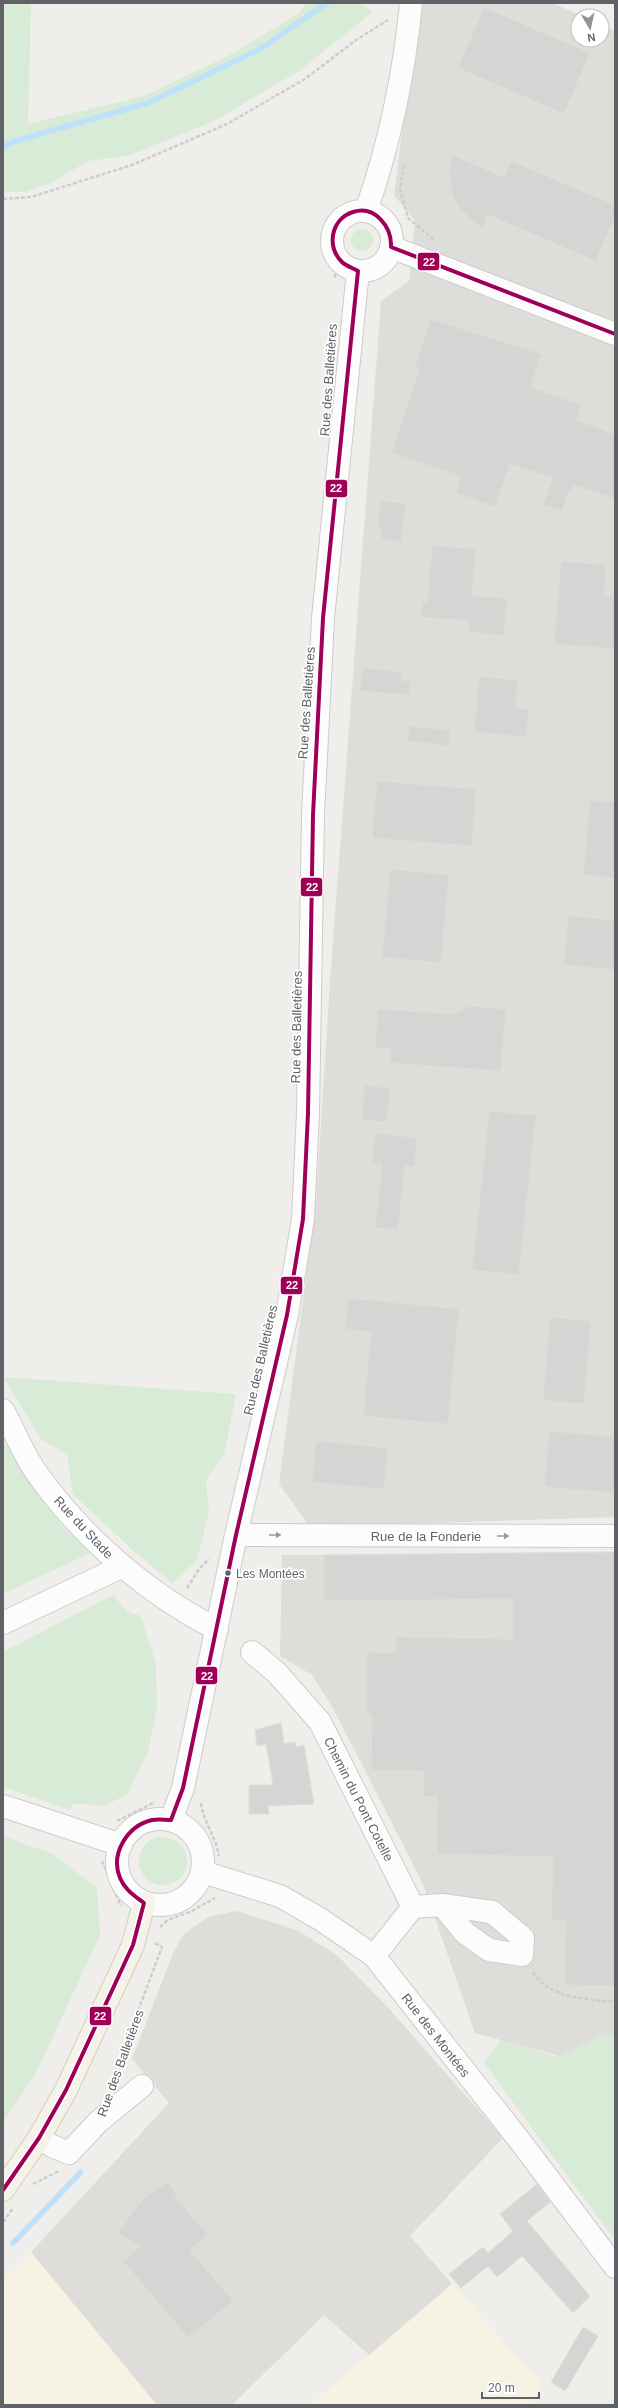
<svg xmlns="http://www.w3.org/2000/svg" width="618" height="2408" font-family="Arial,sans-serif">
	<rect width="100%" height="100%" fill="#efeeea"/>
	<!-- commercial -->
	<path fill="#f7f3e4" d="M31,2252l126,153h-154v-125z
		M452,2284l90,101 -10,20h-222z"/>
	<!-- industrial -->
	<path fill="#dfddda" d="M419,3h133l30,13h-4v24h24v-15l13,6v1486l-305,10 -31,-43 37,-283 14,-219 51,-681 28,-20 6,-60 -21,-26z
		M615,1554v517l-140,-38 -52,-149 -89,-174 -22,-35 -32,-19 2,-101z
		M237,1911l60,19 41,26 53,55 112,127 -93,98 42,48 -83,71 -45,-40 -92,90h-75l-126,-153 138,-149 -37,-44 42,-108 10,-17 24,-17z"/>
	<!-- green -->
	<path fill="#d8ebd6" d="M3,3h28l-3,121 116,-28 86,-41 68,-41 8,-11h54l13,9 -74,59 -85,50 -87,35 -39,5 -37,22 -26,9h-22z
		M351 240a11 11 0 1 1 22 0a11 11 0 1 1-22 0Z
		M3,1377l233,17 -12,61 -18,25 3,31 -12,49 -24,24 -37,-31 -63,-59 -6,-39 -26,-16z
		M3,1441l59,85 28,27 -87,41z
		M113,1595l14,16 14,5 15,48 1,45 -9,42 -20,43 -24,12 -31,-3 -3,7 -67,-23v-135z
		M3,1836l50,18 44,34 3,47 -64,138 -33,49z
		M139 1861a24 24 0 1 1 48 0a24 24 0 1 1-48 0Z
		M601,2035h14v205l-131,-177 17,-23 56,17z"/>
	<g fill="none" stroke-linecap="round" stroke-linejoin="round">
		<!-- stream -->
		<path stroke="#bfe0f9" stroke-width="5.5" d="M3,148l9,-6 136,-39 112,-54 67,-46
			M13,2243l68,-71"/>
	</g>
	<!-- building -->
	<path fill="#d6d5d3" stroke="#deddd9" d="M484,7l106,46 -26,61 -106,-46z
		M452,155l52,22 7,-16 104,44v12l-19,44 -108,-46 -5,14 -9,-6 -16,-17 -6,-12 -3,-19z
		M431,319l111,35 -12,33 52,18 -6,15 39,14v65l-41,-14 -3,7h-2l-7,19 -19,-6 10,-27 -43,-14 -15,43 -39,-14 5,-17 -70,-23 29,-85 -5,-2z
		M380,501l26,2 -5,39 -20,-3 1,-9 -4,-1z
		M432,545l44,4 -4,47 35,2 -3,38 -35,-4 1,-11 -49,-4 2,-16 4,1z
		M561,561l46,4 -3,31 11,1v52l-61,-5z
		M362,668l40,4 -1,8 10,1 -2,14 -49,-4z
		M479,676l39,4 -3,28 15,1 -4,28 -52,-5z
		M409,726l42,4 -2,16 -42,-5z
		M377,781l99,8 -4,57 -100,-8z
		M590,800l25,2v76l-32,-3z
		M390,869l59,6 -8,88 -59,-6z
		M568,916l47,4v50l-51,-5z
		M470,1006l36,3 -5,62 -111,-8 1,-14 -16,-1 3,-39 74,5z
		M364,1085l27,3 -5,34 -24,-2z
		M489,1111l47,4 -17,160 -47,-5z
		M375,1133l42,5 -3,29 -9,-1 -7,64 -23,-2 7,-64 -10,-2z
		M348,1298l111,11 -11,115 -85,-8 8,-84 -26,-3z
		M550,1317l41,4 -7,83 -41,-4z
		M549,1431l66,6v56l-71,-6z
		M316,1441l72,7 -4,41 -72,-7z
		M615,1552v434l-50,-1 1,-64h-15l2,-64 -116,-3 1,-58 -15,1 1,-26 -53,-1 1,-56h-6l1,-62 29,1v-16l117,2v-40l-189,2v-46z
		M281,1723l3,21 11,-2 1,5 8,-2 10,59 -46,2 1,8h-20v-29h24l-7,-41 -9,2 -2,-16z
		M169,2181l9,19 30,35 -18,15 43,51 -45,37 -65,-77 18,-15 -23,-12 19,-28 11,-11z
		M537,2184l13,18 -23,19 63,75 -17,17 -51,-57 -25,21 -9,-11 -27,22 -12,-14 34,-27 5,6 25,-22 -13,-17z
		M583,2327l15,9 -33,55 -14,-9z"/>
	<g fill="none" stroke-linecap="round" stroke-linejoin="round">
		<!-- minor casing -->
		<g stroke="#cbcccc" stroke-width="24">
			<path id="minor" d="M366,211c24,-68 38,-136 45,-208
				M332 241a30 30 0 1 1 60 0a30 30 0 1 1-60 0Z
				M391,247l224,87
				M3,1410c11,20 20,43 33,62 44,63 112,123 181,157
				M236,1535l379,1
				M3,1623l120,-57
				M252,1652l25,21 43,49 93,185 -39,49
				M3,1806l118,39
				M117 1862a43 43 0 1 1 86 0a43 43 0 1 1-86 0Z
				M171,1820l12,-32 53,-253 51,-220 16,-96 5,-106 5,-298 10,-197 35,-347
				M203,1872l77,24 40,23 54,37 146,185 95,126
				M413,1907l29,-2 50,7 31,26 -1,17 -33,-5 -24,-17 -23,-28
				M39,2138l13,8 17,7 29,-31 44,-36"/>
		</g>
		<!-- major casing -->
		<g stroke="#d7ceb8" stroke-width="24">
			<path id="major" d="M3,2190l36,-52 27,-48 67,-145 11,-42"/>
		</g>
		<!-- path -->
		<path stroke="#cacfcc" stroke-width="2.5" stroke-dasharray="4 2" stroke-linecap="butt" d="M404,165l-4,25 8,28 25,21 1,4
			M3,199l28,-2 101,-32 95,-41 78,-45 51,-39 32,-20
			M335,278v-8l3,-11
			M187,1588l13,-20 9,-9
			M201,1803c2,19 15,33 18,53
			M117,1821l38,-19
			M102,1861l19,45
			M160,1927l8,-7 22,-8 25,-14
			M533,1972c16,27 54,27 82,30
			M111,2084l51,-137 -7,-4
			M33,2184l26,-13
			M3,2222l10,-14"/>
		<!-- minor -->
		<use href="#minor" stroke="#fdfcfc" stroke-width="22"/>
		<!-- major -->
		<use href="#major" stroke="#f4f2e9" stroke-width="22"/>
		<!-- bus-1 casing -->
		<g stroke="#fff" stroke-width="7">
			<path id="bus-1" d="M3,2190l36,-52 27,-48 67,-145 11,-42c-9,-7 -19,-13 -24,-25 -10,-24 7,-52 32,-58 6,-1 13,0 19,0l12,-32 53,-253 51,-220 16,-96 5,-106 5,-298 10,-197 35,-347c-5,-3 -12,-5 -16,-9 -16,-15 -11,-43 11,-50 22,-7 39,15 38,35l224,87"/>
		</g>
		<!-- bus-1 -->
		<use href="#bus-1" stroke="#9f0057" stroke-width="4"/>
	</g>
	<!-- one-way arrows -->
	<defs><path id="oneway-solid" d="M-6-.8H1V-3.2L6.5 0L1 3.2V.8H-6Z"/></defs>
	<g fill="#96999c">
		<use href="#oneway-solid" transform="translate(275 1535)"/>
		<use href="#oneway-solid" transform="translate(503 1536)"/>
	</g>
	<!-- markers -->
	<circle fill="#5f6368" stroke="#fff" stroke-width="1.5" cx="228" cy="1573" r="3.5"/>
	<g text-anchor="middle" stroke-width="3.5" stroke-linejoin="round" paint-order="stroke">
		<!-- bus labels -->
		<g font-size="12" fill="#5f6368" stroke="#fff" text-anchor="start">
			<text x="236" y="1578">Les Montées</text>
		</g>
		<!-- street labels -->
		<g font-size="13" fill="#5f6368" stroke="#fff">
			<text transform="translate(328 380) rotate(-86)" y="5">Rue des Balletières</text>
			<text transform="translate(306 703) rotate(-86)" y="5">Rue des Balletières</text>
			<text transform="translate(296 1027) rotate(-89)" y="5">Rue des Balletières</text>
			<text transform="translate(260 1360) rotate(-77)" y="5">Rue des Balletières</text>
			<text transform="translate(84 1527) rotate(47)" y="5">Rue du Stade</text>
			<text x="426" y="1541">Rue de la Fonderie</text>
			<text transform="translate(359 1799) rotate(63)" y="5">Chemin du Pont Cotelle</text>
			<text transform="translate(436 2035) rotate(52)" y="5">Rue des Montées</text>
			<text transform="translate(120 2063) rotate(-70)" y="5">Rue des Balletières</text>
		</g>
	</g>
	<g stroke="#fff" stroke-width="1.5">
		<rect x="417" y="252" width="23" height="19" rx="4" fill="#9f0057"/>
		<rect x="325" y="479" width="23" height="19" rx="4" fill="#9f0057"/>
		<rect x="300" y="877" width="23" height="20" rx="4" fill="#9f0057"/>
		<rect x="280" y="1276" width="23" height="19" rx="4" fill="#9f0057"/>
		<rect x="195" y="1666" width="23" height="19" rx="4" fill="#9f0057"/>
		<rect x="89" y="2006" width="23" height="20" rx="4" fill="#9f0057"/>
	</g>
	<g font-size="11" text-anchor="middle" font-weight="bold" fill="#fff">
		<text x="429" y="266">22</text>
		<text x="336" y="492">22</text>
		<text x="312" y="891">22</text>
		<text x="292" y="1289">22</text>
		<text x="207" y="1680">22</text>
		<text x="100" y="2020">22</text>
	</g>
	<!-- border -->
	<rect width="618" height="2408" fill="none" stroke="#5f6368" stroke-width="8"/>
	<!-- north arrow -->
	<g transform="translate(590 28) rotate(171)"><circle r="19" fill="#ffffff" stroke="#bfc1c3"/>
	<path d="M0-3L7 15L0 10L-7 15Z" fill="#919496"/>
	<text y="-6" font-size="11" font-weight="bold" text-anchor="middle" fill="#5f6368">N</text>
	</g>
	<!-- scale -->
	<path d="M482 2392v6h57v-6" fill="none" stroke="#5f6368" stroke-width="2"/>
	<text x="488" y="2392" font-size="12" fill="#5f6368" stroke="#ffffff" stroke-width="3" paint-order="stroke">20 m</text>
</svg>
